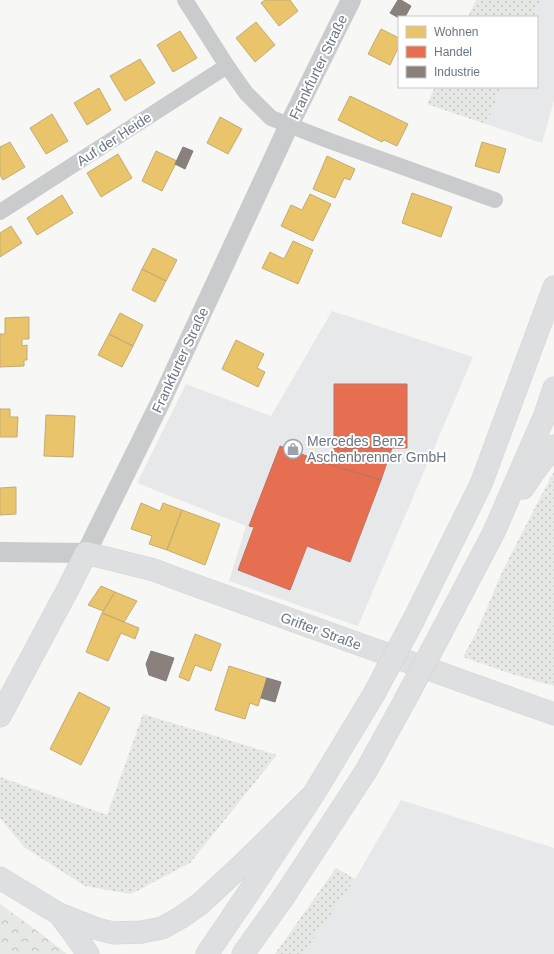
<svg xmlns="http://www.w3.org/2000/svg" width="554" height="954" font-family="Helvetica,sans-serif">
	<defs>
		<pattern id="grass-dots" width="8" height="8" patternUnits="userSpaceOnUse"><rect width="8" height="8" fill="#e5e8e4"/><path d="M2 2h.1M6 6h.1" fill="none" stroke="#bec1be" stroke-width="1.8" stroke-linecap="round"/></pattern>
		<pattern id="forest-crowns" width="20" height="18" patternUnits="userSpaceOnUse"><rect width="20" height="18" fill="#e5e8e4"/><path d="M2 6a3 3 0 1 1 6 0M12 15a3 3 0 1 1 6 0" fill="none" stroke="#bec1be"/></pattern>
	</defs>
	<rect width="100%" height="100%" fill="#f7f7f6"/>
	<!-- built -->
	<path fill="#e7e8e9" d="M541,0h13v101l-12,42 -56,-19 16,-37h35v-70h-4z
		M332,311l141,46 -115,269 -129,-45 17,-55 -109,-43 49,-99 85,32z
		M401,800l153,48v106h-251l52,-75z"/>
	<!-- grass -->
	<path fill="url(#grass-dots)" d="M476,0h65l-8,17h-65z
		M435,87h67l-16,37 -59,-20z
		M554,471v215l-39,-11 -52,-18 14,-26 26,-61z
		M143,714l134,41 -87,108 -59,31 -46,-8 -61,-39 -24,-29v-41l107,38z
		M336,868l19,11 -52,75h-28z"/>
	<!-- forest -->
	<path fill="url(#forest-crowns)" d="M0,904l32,23 35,27h-67z"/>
	<!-- homes -->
	<path fill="#e9c46a" stroke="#c3ac72" d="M265,0h25l8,11 -19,15 -18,-23z
		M256,22l19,23 -20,17 -19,-24z
		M381,29l18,9v8l-9,19 -22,-11z
		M180,31l17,27 -24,14 -16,-27z
		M140,59l15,24 -30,18 -15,-25z
		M99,88l12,22 -24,15 -13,-22z
		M350,96l58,28 -11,22 -13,-6 -2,2 -44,-22z
		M52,114l16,27 -22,13 -16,-26z
		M220,117l22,12 -14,25 -21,-11z
		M10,142l15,25 -22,13 -3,-5v-28z
		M482,142l24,7 -7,24 -24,-7z
		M156,151l21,10 -15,30 -20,-10z
		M118,154l14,24 -31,19 -14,-24z
		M327,156l28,13 -5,11 -6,-2 -9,20 -22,-9z
		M412,193l40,14 -11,30 -39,-14z
		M310,194l21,10 -18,37 -32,-15 10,-21 11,5z
		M62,195l11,18 -36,22 -10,-17z
		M11,226l11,17 -22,14v-24z
		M293,241l20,9 -15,34 -36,-16 8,-16 14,7z
		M153,248l24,12 -11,21 -24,-12z
		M142,269l24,12 -11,21 -23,-12z
		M120,313l23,12 -10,21 -24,-12z
		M29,317v22h-7v7l5,-1v15h-3v6l-24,1v-33h5v-16z
		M109,334l24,12 -11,21 -24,-12z
		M236,340l28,14 -7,14 8,4 -7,15 -36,-18z
		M0,409h10v8h8l-1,20h-17z
		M46,415l29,1 -2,41 -29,-1z
		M16,487v27l-16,1v-27z
		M141,503l19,8 3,-8 19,7 -15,40 -18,-6 3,-8 -21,-7z
		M182,510l38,14 -15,41 -38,-15z
		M101,586l14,6 -12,19 -15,-6z
		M115,592l22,9 -13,21 -22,-9z
		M102,613l37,15 -4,11 -14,-6 -13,28 -22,-9z
		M195,634l26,10 -10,27 -16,-6 -6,16 -10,-4z
		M229,666l38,12 -9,28 -8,-3 -5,16 -30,-9z
		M79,692l31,16 -29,57 -31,-16z"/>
	<!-- shops -->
	<path fill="#e76f51" stroke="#c27160" d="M334,384h73v64h-73z
		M280,446l48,18 53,16 -31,82 -43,-16 -17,44 -52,-20 16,-43 -5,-1z
		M334,448h58l-11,32 -53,-16z"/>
	<!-- industry -->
	<path fill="#8a817c" stroke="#807d7e" d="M398,0h3l10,6 -6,11h-6v1l-9,-5z
		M183,147l10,4 -8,18 -10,-5z
		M151,651l23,7 -8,23 -17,-6 -3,-11z
		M267,678l14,4 -6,20 -14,-4z"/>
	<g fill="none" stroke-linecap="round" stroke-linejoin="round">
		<!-- secondary casing -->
		<g stroke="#d4d5d5" stroke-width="23">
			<path id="secondary" d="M0,716l68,-127 18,-36 68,17 29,11 371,133"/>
		</g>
		<!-- motorway casing -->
		<g stroke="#d3d3d4" stroke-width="23">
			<path id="motorway" d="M523,488l10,-15 21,-27
				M414,619l67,-135 73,-197
				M443,629l51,-97 51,-117 9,-27
				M0,878l59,36 35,14 19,5 29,-1 20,-4 18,-10 20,-14 43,-40 70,-69
				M60,915l12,16 16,23
				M207,954l42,-62 64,-97 61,-101
				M243,954l42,-59 81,-124 38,-69"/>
		</g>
		<!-- minor -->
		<path stroke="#cacbcc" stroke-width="16" d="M185,0l42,66 19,27 25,25 59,23 165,59
			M0,212l227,-146"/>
		<!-- tertiary -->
		<path stroke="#cacbcc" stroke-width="20" d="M0,552l86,1 74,-150 129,-278 62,-125"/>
		<!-- secondary -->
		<use href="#secondary" stroke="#dedfe0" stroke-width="22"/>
		<!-- motorway -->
		<use href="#motorway" stroke="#dedfe0" stroke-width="22"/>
		<!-- motorway-bridge casing -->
		<g stroke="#d3d3d4" stroke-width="23" stroke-linecap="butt">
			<path id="motorway-bridge" d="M374,694l40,-75
				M404,702l39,-73"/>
		</g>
		<!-- motorway-bridge -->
		<use href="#motorway-bridge" stroke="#dedfe0" stroke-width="22"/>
	</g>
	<!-- icons -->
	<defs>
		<g id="shop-ring" transform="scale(1)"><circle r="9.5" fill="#fff" stroke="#9ba2ab" stroke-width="1.5"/><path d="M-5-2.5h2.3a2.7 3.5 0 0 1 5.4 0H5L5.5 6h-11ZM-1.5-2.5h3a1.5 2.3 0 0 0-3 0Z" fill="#9ba2ab"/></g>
	</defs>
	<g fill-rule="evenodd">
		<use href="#shop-ring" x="293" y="449"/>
	</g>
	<g text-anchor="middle" stroke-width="4" stroke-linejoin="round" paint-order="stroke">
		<!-- street labels -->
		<g font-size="14" fill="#6a7583" stroke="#fff">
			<text transform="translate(318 67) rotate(-64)" y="5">Frankfurter Straße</text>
			<text transform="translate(114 139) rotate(-33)" y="5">Auf der Heide</text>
			<text transform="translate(180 360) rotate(-65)" y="5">Frankfurter Straße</text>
			<text transform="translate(321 631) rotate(20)" y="5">Grifter Straße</text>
		</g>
		<!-- poi labels -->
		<g font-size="14" fill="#6a7583" stroke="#fff" text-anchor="start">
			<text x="307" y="446">Mercedes Benz<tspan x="307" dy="16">Aschenbrenner GmbH</tspan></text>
		</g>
	</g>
	<!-- legend -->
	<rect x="398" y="16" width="140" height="72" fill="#ffffff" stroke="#c3c8cd"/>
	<rect x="406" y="26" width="20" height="12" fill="#e9c46a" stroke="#c3c8cd"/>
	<text x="434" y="36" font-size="12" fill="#6a7583">Wohnen</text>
	<rect x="406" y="46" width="20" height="12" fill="#e76f51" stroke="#c3c8cd"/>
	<text x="434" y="56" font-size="12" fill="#6a7583">Handel</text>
	<rect x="406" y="66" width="20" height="12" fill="#8a817c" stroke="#c3c8cd"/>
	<text x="434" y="76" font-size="12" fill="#6a7583">Industrie</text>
</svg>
